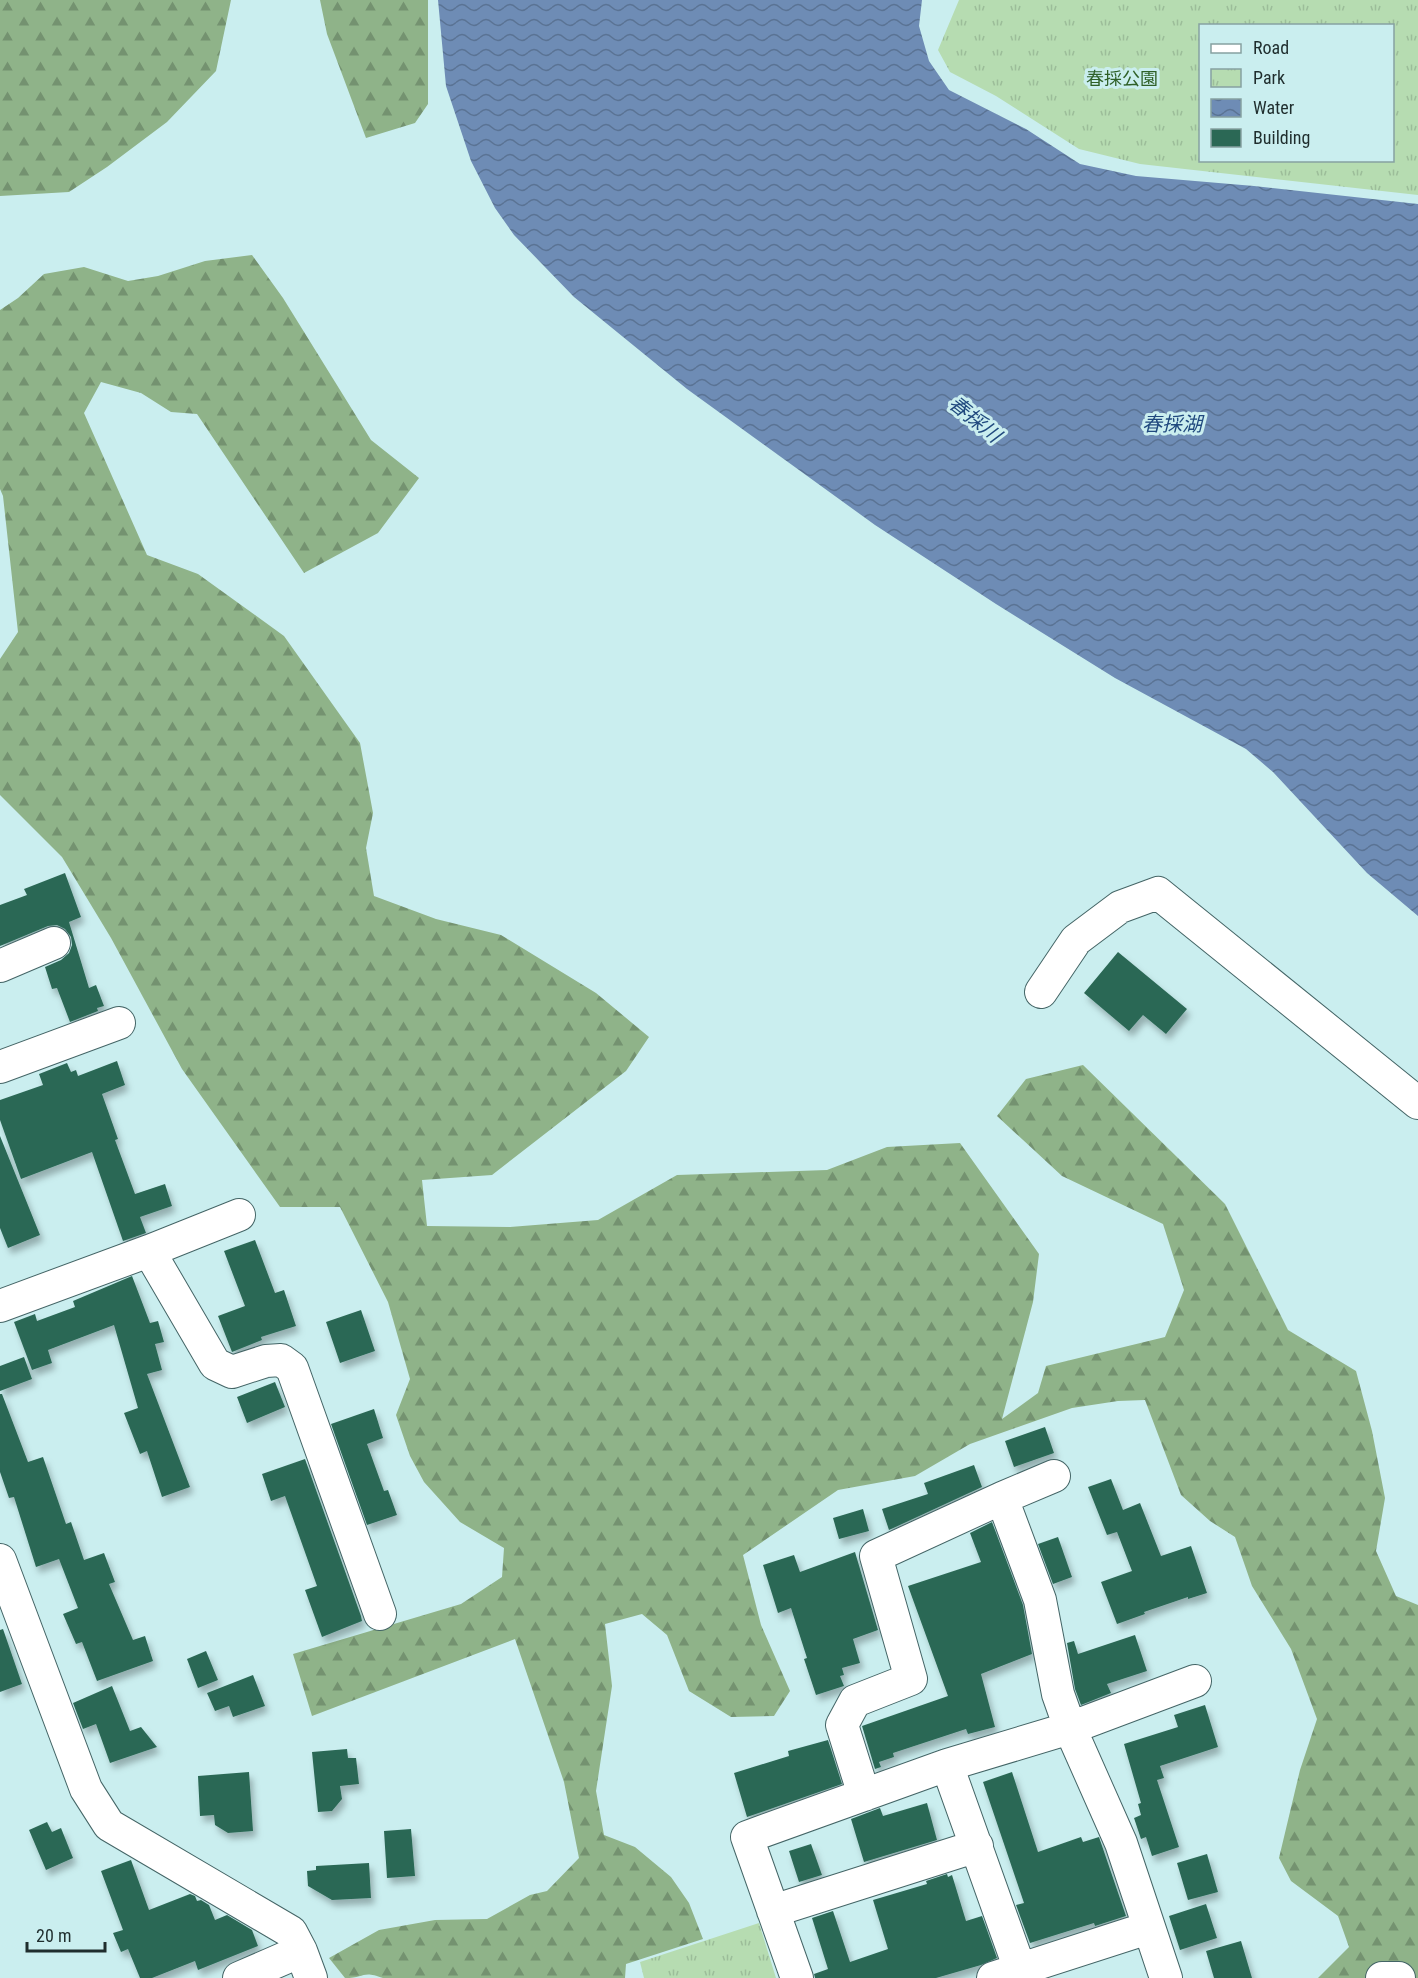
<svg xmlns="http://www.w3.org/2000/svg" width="1418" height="1978" font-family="'Roboto Condensed','Noto Sans JP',sans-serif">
	<defs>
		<pattern id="forest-firs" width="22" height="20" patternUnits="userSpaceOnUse" patternTransform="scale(1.5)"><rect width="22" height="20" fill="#8fb389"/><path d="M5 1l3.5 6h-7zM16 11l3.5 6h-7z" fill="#749270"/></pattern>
		<pattern id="park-tufts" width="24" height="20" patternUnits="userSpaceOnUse" patternTransform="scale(1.5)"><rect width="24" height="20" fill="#b6dcb1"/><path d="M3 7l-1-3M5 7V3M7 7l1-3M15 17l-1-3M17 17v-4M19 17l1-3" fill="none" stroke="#9cbd99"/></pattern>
		<pattern id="water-waves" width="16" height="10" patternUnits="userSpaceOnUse" patternTransform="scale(1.5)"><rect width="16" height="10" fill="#6e8cb5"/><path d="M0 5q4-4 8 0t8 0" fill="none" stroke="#5a7394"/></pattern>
		<filter id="shadow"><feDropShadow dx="3.5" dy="6" stdDeviation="3" flood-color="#0004"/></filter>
	</defs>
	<rect width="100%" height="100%" fill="#caeeef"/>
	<!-- forest -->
	<path fill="url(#forest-firs)" d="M0,0h231l-15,71 -49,51 -60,45 -38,25 -69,4z
		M320,0h108v104l-13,19 -49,15 -39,-104z
		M252,255l31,43 88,142 48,38 -41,55 -74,40 -107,-159 -26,-2 -30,-19 -40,-11 -17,31 63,142 51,19 86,62 76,107 13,70 -7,35 8,48 62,23 65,16 95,58 53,44 -23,34 -134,104 -70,5 5,46 83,1 88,-7 79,-45 150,-5 60,-23 73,-4 79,111 -6,48 -31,117 36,-26 8,-27 119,-29 19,-47 -21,-66 -101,-48 -65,-60 29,-37 57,-14 142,139 63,126 68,41 16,60 13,67 -9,53 20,45 22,9v373h-100l31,-31 -11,-31 -47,-35 -12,-23 21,-88 17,-51 -26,-70 -39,-63 -17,-49 -25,-16 -29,-26 -36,-95 -27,1 -46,7 -102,36 -55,32 -77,14 -95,65 18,70 29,66 -16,25 -43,1 -42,-26 -22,-56 -25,-21 -37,10 7,62 -16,105 8,44 31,12 36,30 18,26 14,36 -77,25 -1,14h-242c-21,-8 -18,0 -38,0l-16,-20 50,-28 56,-10 52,-1 43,-24 17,-4 32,-33 -15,-76 -49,-143 -203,77 -19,-62 168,-50 41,-27 2,-29 -44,-26 -36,-40 -14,-26 -14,-41 14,-36 -22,-77 -48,-95h-60l-98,-138 -71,-131 -49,-81 -62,-62v-136l18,-27 -15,-136 -3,-7v-179l18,-12 26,-24 40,-7 44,14 30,-5 47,-15z"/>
	<!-- park -->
	<path fill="url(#park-tufts)" fill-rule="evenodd" d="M959,0h459v195l-278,-31 -61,-15 -83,-53 -46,-24 -12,-22zM1200,26h192v134h-192z
		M759,1923l17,55h-132l-4,-16z"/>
	<!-- water -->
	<path fill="url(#water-waves)" d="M438,0h484l-3,26 10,35 20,29 77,39 54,35 56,12 118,10 164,18v712l-51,-43 -94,-101 -27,-23 -131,-71 -119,-74 -121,-79 -188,-136 -113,-92 -60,-62 -19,-27 -24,-47 -25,-75z"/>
	<!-- building -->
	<path fill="#2b6855" filter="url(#shadow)" d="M65,873l16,44 -12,5 20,66 7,-3 8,21 -7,2 1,3 -28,11 -13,-34 -5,1 -7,-22 16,-7 8,-7 3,-8 -1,-8 -6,-8 -8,-4 -9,1 -48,20v-41l27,-10 -3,-6z
		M1118,952l69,57 -21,25 -23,-19 -14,16 -45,-38z
		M117,1061l8,24 -23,9 16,45 -3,1 20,54 30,-10 7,22 -32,11 6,16 -23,8 -31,-89 -71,27 -21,-59v-20l43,-15 -4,-11 28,-11 4,9 5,-2 2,6z
		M0,1136l40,99 -32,13 -8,-20z
		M255,1240l20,53 9,-3 12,36 -35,11 1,3 -30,12 -14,-36 27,-10 -21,-55z
		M132,1276l18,47 8,-2 6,21 -9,2 7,26 -15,4 43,113 -28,10 -15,-46 -7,3 -16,-41 14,-5 -24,-83 -66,25 4,13 -20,7 -18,-48 21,-8 2,7 38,-14 -2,-6z
		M361,1310l14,41 -35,12 -14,-41z
		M24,1357l8,22 -32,12v-25z
		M275,1382l10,25 -38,16 -10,-26z
		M0,1394h2l26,68 15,-5 23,67 5,-2 13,38 20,-7 11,29 -6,2 24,56 12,-4 8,25 -56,20 -15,-39 -6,2 -13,-30 15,-6 -19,-49 -23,8 -22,-70 -5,1 -9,-26z
		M374,1409l9,29 -16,6 17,47 4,-1 9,25 -30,10 -36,-101z
		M1045,1427l9,26 -40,14 -9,-26z
		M305,1459l56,157 1,5 -40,16 -17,-47 12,-4 -32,-90 -14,5 -9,-27z
		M974,1465l8,22 -93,43 -7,-21 46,-15 -4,-11z
		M1111,1479l12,31 17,-7 21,53 30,-10 16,47 -19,6v-2l-44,15 1,2 -28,10 -16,-42 31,-11 -15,-39 -10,3 -19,-48z
		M863,1509l6,22 -30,8 -6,-21z
		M992,1522l31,83 9,49 -51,20 14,53 -27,7 -2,-5 -73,24 1,4 -15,5 2,5 -6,2 -13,-43 86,-30 -40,-110 73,-24 -11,-29z
		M1058,1537l14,40 -19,7 -15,-40z
		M855,1552l23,78 -25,9 7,24 -18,5 2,7 -4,1 4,10 -28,9 -12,-36 3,-1 -16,-50 -13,5 -15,-48 31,-10 6,17z
		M3,1629l19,55 -22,8v-62z
		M1135,1635l12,36 -40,13 4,9 -30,12 -6,-16 -8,-46 7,-2 4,13z
		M206,1651l12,29 -20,8 -11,-29z
		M253,1675l12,31 -32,11 -4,-11 -14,5 -8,-18z
		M112,1686l18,45 11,-4 16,20 -47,16 -14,-39 -13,5 -10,-26z
		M1205,1705l13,42 -58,19 4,12 -7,2 22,67 -27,9 -6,-19 -5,2 -7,-21 7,-3 -3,-11 3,-1 -17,-59 54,-17 -4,-12z
		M828,1740l14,44 -95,33 -13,-44 55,-17 -1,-5z
		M347,1749l1,9h8l3,26 -19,2 2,13 -10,12 -14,1 -6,-60z
		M249,1772l4,59 -25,2 -13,-8 -1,-10 -14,1 -2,-40z
		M1012,1772l26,80 43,-15 2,5 16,-5 27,79 -31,10 -1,-3 -64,20 -14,-38 8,-2 -41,-121z
		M927,1803l10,37 -73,22 -13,-43 29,-11 3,8z
		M47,1822l5,10 9,-4 12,30 -27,12 -17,-40z
		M411,1829l4,47 -28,2 -3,-47z
		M811,1844l11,31 -23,7 -10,-31z
		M1207,1854l11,38 -30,8 -11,-37z
		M131,1860l18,50 41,-16 5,2 2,5 4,-1 8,5 6,15 12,-5 25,15 6,16 -60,24 -3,-9 -43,17h-12l-12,-29 -7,3 -8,-19 10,-3 -22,-59z
		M369,1863l2,35 -39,2 -24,-14 -1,-15 9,-1v-4z
		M947,1874l1,3 4,-2 14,46 16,-5 15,42 -16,7 -45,13h-121l-1,-4 14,-5 -16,-51 21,-7 17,51 38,-13 -15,-49 54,-16 -1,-3z
		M1206,1904l11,34 -37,12 -11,-34z
		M1241,1941l11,37h-38l-8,-27z"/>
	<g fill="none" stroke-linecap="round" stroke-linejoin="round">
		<!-- minor casing -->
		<g stroke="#446566" stroke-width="34">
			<path id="minor" d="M0,966l54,-23
				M1041,992l35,-52 44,-33 38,-14 260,210
				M0,1067l119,-44
				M149,1251l66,113 17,8 34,-11 15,-1 11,8 88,246
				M0,1306l149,-55 90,-36
				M1054,1476l-52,22 38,102 18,94 12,34 51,115 45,135
				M0,1560l86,229 23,36 182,107 10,19
				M947,1765l76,213
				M864,1795l-22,-70 13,-24 56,-22 -35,-123 126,-58
				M773,1911l204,-65
				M239,1978l62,-27 10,27
				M797,1978l-50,-141 200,-72 123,-37 125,-47
				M993,1978l155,-50
				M1382,1978h17"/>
		</g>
		<!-- minor -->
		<use href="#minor" stroke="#fff" stroke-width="32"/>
	</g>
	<g text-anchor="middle" stroke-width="6" stroke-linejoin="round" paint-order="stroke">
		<!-- park labels -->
		<g font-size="18" fill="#2f6028" stroke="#caeeef">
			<text x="1122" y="85">春採公園</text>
		</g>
		<!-- water labels -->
		<g font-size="20" font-style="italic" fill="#20497e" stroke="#caeeef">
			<text transform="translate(975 419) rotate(39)" y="7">春採川</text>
			<text x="1172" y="431">春採湖</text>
		</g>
	</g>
	<!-- legend -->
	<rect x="1199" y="24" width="195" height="138" fill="#caeeef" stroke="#86a1a1" stroke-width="1.5"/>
	<rect x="1211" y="44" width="30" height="9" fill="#ffffff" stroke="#86a1a1" stroke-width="1.5"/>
	<text x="1253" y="54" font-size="18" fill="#1f2d2d">Road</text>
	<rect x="1211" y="69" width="30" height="18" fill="url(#park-tufts)" stroke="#86a1a1" stroke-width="1.5"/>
	<text x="1253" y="84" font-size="18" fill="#1f2d2d">Park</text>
	<rect x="1211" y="99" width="30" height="18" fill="url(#water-waves)" stroke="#86a1a1" stroke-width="1.5"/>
	<text x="1253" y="114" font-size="18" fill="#1f2d2d">Water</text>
	<rect x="1211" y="129" width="30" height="18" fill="#2b6855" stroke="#86a1a1" stroke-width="1.5"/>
	<text x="1253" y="144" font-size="18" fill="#1f2d2d">Building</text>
	<!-- scale -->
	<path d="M27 1942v9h78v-9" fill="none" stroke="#1f2d2d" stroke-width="3"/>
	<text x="36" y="1942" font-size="18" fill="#1f2d2d" stroke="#caeeef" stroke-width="4.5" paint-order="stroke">20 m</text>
</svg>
